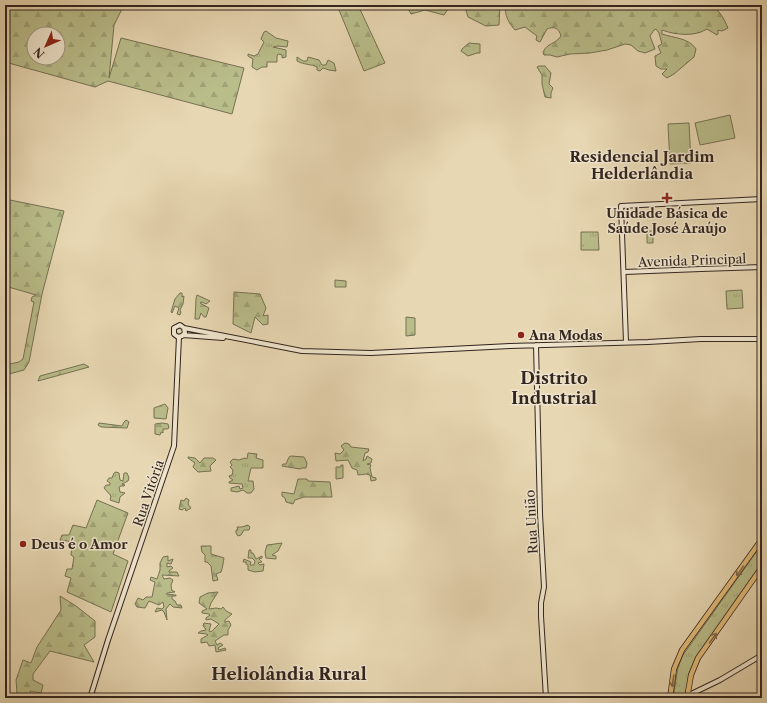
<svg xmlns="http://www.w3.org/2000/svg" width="767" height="703" font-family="'Libre Caslon Text',serif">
	<defs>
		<pattern id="grass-tufts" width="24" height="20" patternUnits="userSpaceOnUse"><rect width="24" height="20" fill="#b9bd8a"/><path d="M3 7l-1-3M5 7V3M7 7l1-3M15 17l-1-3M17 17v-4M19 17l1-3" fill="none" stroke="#a0a277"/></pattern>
		<pattern id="forest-firs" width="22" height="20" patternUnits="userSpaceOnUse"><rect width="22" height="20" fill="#b9bd8a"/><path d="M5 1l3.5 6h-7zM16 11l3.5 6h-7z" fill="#a0a277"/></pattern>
	</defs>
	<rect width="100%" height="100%" fill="#e7d7b2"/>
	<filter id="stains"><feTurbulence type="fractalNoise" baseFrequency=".005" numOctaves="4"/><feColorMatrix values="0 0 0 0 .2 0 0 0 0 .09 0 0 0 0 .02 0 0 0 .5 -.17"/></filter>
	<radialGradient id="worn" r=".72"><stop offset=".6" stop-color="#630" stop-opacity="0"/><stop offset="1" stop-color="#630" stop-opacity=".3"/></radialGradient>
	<!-- grass -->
	<path fill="url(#grass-tufts)" stroke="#767154" d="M266,31l10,7 12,3 -1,6 -9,-1 -5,1 13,3v7l-4,1v-3l-4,-1 -1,2v6h-10v5h-5l-5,3 -5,-3 1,-8 -5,-3v-2l6,2 4,-2 6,-12 -3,-3 3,-7z
		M297,57l6,4h4l1,-4 11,3 3,5h4l2,-5 6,3 2,8 -7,-1 -6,-2 -3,3 -3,-1v-3c-5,-3 -13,-2 -20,-6z
		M581,232h17l1,18h-18z
		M742,290l1,18 -16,1 -1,-18z
		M248,453l9,1 -1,4 7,2v8h-12l-3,13h5l1,8 -3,4h-4l-4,-3 -6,2 -6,-1v-3l8,-2 1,3 3,-1 -1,-4 -13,-1v-1l4,-2 -3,-2 -1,-2 3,-1 1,-5 -3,-3 2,-2 -2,-3 3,-3 6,1 6,-2 2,1z
		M341,465h2v13l-7,1v-12h5z
		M116,472l3,1 1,7 3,1 1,-8h3l2,5 -1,3 -6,3 3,1 -1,1h-3l-2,1 1,5 5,1 -5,4 -1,6 -9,-3 1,-4 -7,-8 2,-3h4v-2l-3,-2 2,-3h3l2,-5z
		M248,525l2,2 -1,3h-5l-3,5 -3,1 -2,-3v-3h2l-1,-3h5z
		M282,543l-4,8 -6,4 4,1v3l-10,-1 -1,-6 2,-7z
		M762,544v21l-65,92 -11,41h-13l5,-31 5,-12z
		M249,550h2v3h2l3,6 6,-3v2l-3,1 3,3 -4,1 2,2 4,-1 -1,7 -8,1 -7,-2v-5l-2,-1v-2h-3l1,-3 7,3 -1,3h4l1,-4 -3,-3h-4z"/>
	<!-- forest -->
	<path fill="url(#forest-firs)" stroke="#767154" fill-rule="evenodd" d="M5,5h119l-10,20 -5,53 12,-40 123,30 -12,46 -124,-33 -13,6 -90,-25zM34,34h24v24h-24z
		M337,5h21l27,58 -21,8z
		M406,5h94l-1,20 -13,1 -18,-9 -3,-10 -17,2 -4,6 -19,-5 -14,4z
		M505,5h205c10,5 14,14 18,23l-6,3 -4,-1v4l-1,1 -10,-6c-12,8 -32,6 -45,1v4c12,4 27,4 34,15l-2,8 -20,17 -7,4 -5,-4 5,-5h-6l-5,-3 -1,-10 6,-3 -3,-7 4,-2 -3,-11 -3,-4 -2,1 -4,6 5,13 -10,4 -7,-2 -7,-6 -6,-1 -18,6 -17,3 -20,1 -13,3 -7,-2h-6l-1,-3c4,-9 13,-8 18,-16 -2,-8 -7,-10 -14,-7l-7,13 -4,-2 1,-4 -12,-9 -10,3c-7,-8 -10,-14 -10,-25z
		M469,43l11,1v9h-3l-9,3 -7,-5 1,-2z
		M539,66h6l6,7 -2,11 4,4 -2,5v5l-6,-1 -3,-13v-9l-5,-8z
		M5,199l59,12 -22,83 -13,68 -5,8 -19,5v-10l14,-3 4,-3 11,-57 -3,-1 1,-4 4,-2 -31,-9z
		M234,292l26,2 6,14 -3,8 5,-1v9l-5,1 -8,-8 -4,16 -18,-9z
		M180,293h2v4l2,-1 -1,8 -3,6 1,2 -1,3 -3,-1 2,-6 -4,-2 -3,7 -1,-1 4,-13z
		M197,295l13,6 -4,3 -4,-2 -2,1 9,5 -3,9h-2l-3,-4 -2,6h-4l1,-20z
		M406,317l9,1v17l-9,1z
		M84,364l5,3 -51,14 2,-5z
		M165,404l3,4 -2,11 -12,-1v-10z
		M126,420l3,2 -2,6 -26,-1 -3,-2 1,-2 23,3 2,-4z
		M162,423l6,1 1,4 -2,1h-4v4l-2,-1 -1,3 -5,-1v-10z
		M345,443l4,1 2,3 18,2 -1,3 -3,1 -2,8 3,-2 1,-3 5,3 -1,4 -4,1 4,1 -1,3 2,9 4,1v2l-5,1 -1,-6 -4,-1 -8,1 -1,-5 -5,-2 -4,-8 -12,1 -1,-8 5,1 4,-4 -3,-4z
		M291,456l13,1 3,6 -1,5h-4l-2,1 -18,-3 1,-2h3l3,-7z
		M188,457l7,1 5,5 4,-5h9l3,2 -6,6 1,5 -13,1 -5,-5 2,-4 -7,-5z
		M298,479h9l1,2 22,1 2,15h-28l-9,3 -2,4 -7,-2 -1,-4 -3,-2v-4l12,2z
		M186,498l3,2 -1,4 3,4 -5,3 -1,-3 -3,2 -3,-1 2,-9 3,1z
		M97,500l31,13 -15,41 15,7 -17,51 -44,-20 4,-14 -6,-2 2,-7h5l2,-12 -3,-2 1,-9 -4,-5 -8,-1 2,-5h7l4,-10 13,3z
		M201,546h10v8l13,4c-1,5 -1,9 -3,14l-5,2 2,6 -5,1 -2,-15 -4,-4h-2v-7l-3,-3z
		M168,556v5l5,-2 -2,5 -4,-1v4l4,-1 2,2 -4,3v1h8l2,4 -17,-1 2,4 6,-1 3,2 -2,5 1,6h2l1,1 -8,1 -1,1 10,1v1h-4v3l3,2 2,4h4l1,3 -9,-1 -3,-3 -4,5 1,11 -3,-8 -2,-2 -7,2 2,-4 5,1 2,-2 -1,-5 -4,3 -10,-4 -4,7 -8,-1 -2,-3 3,-6 5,2 3,-3h6l3,-15 -5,-2 1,-3 6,2 3,-9v-7l3,-6z
		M218,592l-7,11 -2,6 7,-1 5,1 2,-2 3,4 6,3 -7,6v2l4,-1 2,4 -3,5v5h-4l-9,6 2,4 3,-2 3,2 -5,3 1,2 6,-2 1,2 -10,2 -1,-7 -6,1 -2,-4 -6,1v-4l7,-4 -1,-1 -9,-1 3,-2 5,-1 -1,-2 -2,-2 1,-3 7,1 -2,7 2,1 8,-8 -8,-5 -5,1v-2l4,-3 -1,-1 -7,-1v-2l5,-2 -8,-6 1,-6 8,-4z
		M60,596l16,10 19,15v16l-11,8 10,17 -44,-11 -17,23v6l10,5 -2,8 -11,-2 2,7h-21l6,-6 -1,-12 7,-20 8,3 6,-16 24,-37z"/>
	<!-- garden -->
	<path fill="#b9bd8a" stroke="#767154" d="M730,115l5,23 -35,7 -5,-22z
		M689,123l2,40 -21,1 -2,-40z
		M647,231h6v12h-6z
		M335,280l11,1v6h-11z"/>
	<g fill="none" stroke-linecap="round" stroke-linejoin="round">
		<!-- secondary casing -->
		<g stroke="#33251f" stroke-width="6">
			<path id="secondary" d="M624,272l77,-3 61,-2
				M184,328l1,5 -3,3 -4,1 -4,-3v-6l6,-3 4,3 118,23 69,2 139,-7 138,-4 53,-3h61
				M183,335l40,3
				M626,342l-5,-136 141,-7
				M536,345l4,169 4,73 -3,16v13l5,82
				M687,696l33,-16 42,-25
				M105,698l-14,-3 17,-55 66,-194 5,-109"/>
		</g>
		<!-- primary casing -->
		<g stroke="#33251f" stroke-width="6">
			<path id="primary" d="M670,698l4,-29 8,-19 80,-111
				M687,698l4,-23 7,-17 64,-91"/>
		</g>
		<!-- secondary -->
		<use href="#secondary" stroke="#efe5cd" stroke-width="4"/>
		<!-- primary -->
		<use href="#primary" stroke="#e4bc79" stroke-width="4.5"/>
	</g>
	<!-- one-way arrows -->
	<defs><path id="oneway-shaft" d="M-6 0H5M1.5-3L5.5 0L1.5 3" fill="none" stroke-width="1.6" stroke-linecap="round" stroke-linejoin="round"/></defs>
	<g stroke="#836948">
		<use href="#oneway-shaft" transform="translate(740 571) rotate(125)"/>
		<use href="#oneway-shaft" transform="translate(713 638) rotate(-54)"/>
		<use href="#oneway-shaft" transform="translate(673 681) rotate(98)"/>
	</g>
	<!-- markers -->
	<g fill="#8f2418" stroke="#efe5cd" stroke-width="1.5">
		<path d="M665 192h4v4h4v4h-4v4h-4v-4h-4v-4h4z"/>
		<circle cx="521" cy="335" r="4"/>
		<circle cx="23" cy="544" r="4"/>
	</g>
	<g text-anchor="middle" stroke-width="3" stroke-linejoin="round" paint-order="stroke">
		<!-- poi labels -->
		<g font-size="13" font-weight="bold" fill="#33251f" stroke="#efe5cd" text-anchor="start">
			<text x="667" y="218" text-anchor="middle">Unidade Básica de<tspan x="667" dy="15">Saúde José Araújo</tspan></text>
			<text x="529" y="340">Ana Modas</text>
			<text x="31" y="549">Deus é o Amor</text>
		</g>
		<!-- street labels -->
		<g font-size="13" fill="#33251f" stroke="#efe5cd">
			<text transform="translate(692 260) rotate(-2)" y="5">Avenida Principal</text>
			<text transform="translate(148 493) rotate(-71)" y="5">Rua Vitória</text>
			<text transform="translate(531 522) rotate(-93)" y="5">Rua União</text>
		</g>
		<!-- quarter labels -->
		<g font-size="15" font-weight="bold" fill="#33251f" stroke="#efe5cd">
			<text x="642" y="162">Residencial Jardim<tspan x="642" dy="17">Helderlândia</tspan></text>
		</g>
		<!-- district labels -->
		<g font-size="17" font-weight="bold" fill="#33251f" stroke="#efe5cd">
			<text x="554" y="384">Distrito<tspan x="554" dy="20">Industrial</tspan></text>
			<text x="289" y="680">Heliolândia Rural</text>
		</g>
	</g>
	<!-- margin -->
	<rect width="767" height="703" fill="none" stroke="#e7d7b2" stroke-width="20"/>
	<rect x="6" y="6" width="755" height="691" fill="none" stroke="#33251f" stroke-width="2"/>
	<rect x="10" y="10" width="747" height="683" fill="none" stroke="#33251f"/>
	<!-- north arrow -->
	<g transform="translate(46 46) rotate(225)"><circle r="19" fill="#efe5cd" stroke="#a49887"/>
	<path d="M0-3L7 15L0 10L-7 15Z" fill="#8f2418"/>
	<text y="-6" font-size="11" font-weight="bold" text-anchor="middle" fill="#33251f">N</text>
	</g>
	<rect width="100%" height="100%" filter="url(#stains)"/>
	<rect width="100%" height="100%" fill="url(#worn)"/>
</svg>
